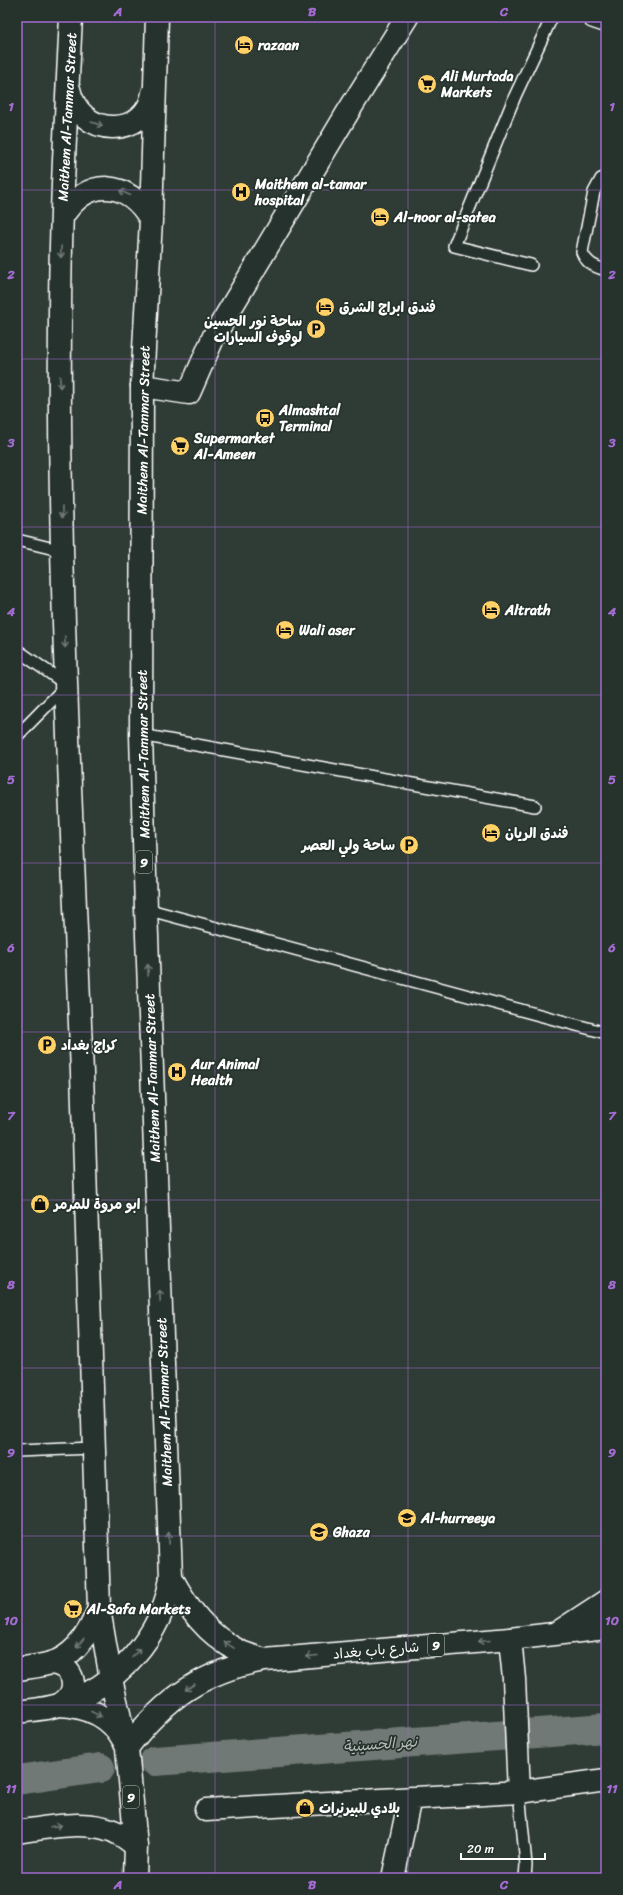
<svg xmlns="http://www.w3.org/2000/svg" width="623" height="1895" font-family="Sriracha,'Playpen Sans Arabic',sans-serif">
	<rect width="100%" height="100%" fill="#2f3b35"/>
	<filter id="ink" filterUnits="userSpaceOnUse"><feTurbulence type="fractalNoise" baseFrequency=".025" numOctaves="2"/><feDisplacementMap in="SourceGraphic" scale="8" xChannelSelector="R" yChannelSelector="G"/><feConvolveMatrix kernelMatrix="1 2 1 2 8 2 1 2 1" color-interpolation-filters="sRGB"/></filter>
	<g filter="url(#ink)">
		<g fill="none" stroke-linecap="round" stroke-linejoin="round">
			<!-- canal -->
			<path stroke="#707975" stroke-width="30" d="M155,1761l451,-33
				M17,1780l83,-12"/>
			<!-- lane casing -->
			<g stroke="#fff" stroke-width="14">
				<path id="lane" d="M606,177l-5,2 -7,13 -12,60c4,11 13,15 24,18
					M531,265l-77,-19 61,-150 37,-79
					M17,540l46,11
					M17,650l50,35 -50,51
					M141,735l394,71
					M146,909l460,124
					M17,1451l76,-3
					M519,1792l7,73 -1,13"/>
			</g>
			<!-- street casing -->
			<g stroke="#fff" stroke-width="25">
				<path id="street" d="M594,17l12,4
					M142,386l47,7 25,-57 134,-224 59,-95
					M510,1639l4,40 5,113
					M206,1810l313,-18 87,-12
					M393,1878l17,-80"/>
			</g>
			<!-- secondary casing -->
			<g stroke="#fff" stroke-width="25">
				<path id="secondary" d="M557,1633l49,-32
					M17,1832c30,-5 76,-14 104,3 5,3 10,7 15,11"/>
			</g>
			<!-- primary casing -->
			<g stroke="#fff" stroke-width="25">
				<path id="primary" d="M50,1663c25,2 32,29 9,42
					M17,1669c13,-2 28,-3 40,-8 22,-10 33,-31 42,-52
					M17,1712c14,-2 29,-3 42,-7 57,-17 104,-69 112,-128"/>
			</g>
			<!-- highway casing -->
			<g stroke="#fff" stroke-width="25">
				<path id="highway" d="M71,17c-5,101 -11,203 -11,304 -2,251 12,502 22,752 7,179 11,358 17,536l12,70 16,69 9,98 -1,32
					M157,17l-6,203 -9,166 -1,349 5,174 25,668c16,30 36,58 68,74 8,4 17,6 26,9
					M69,89c10,50 77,50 84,4
					M62,217c25,-40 66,-38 89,3
					M59,1705c27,1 52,11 65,36
					M127,1748c37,-49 77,-78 138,-88l245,-21 96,-11"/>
			</g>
			<!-- lane -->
			<use href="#lane" stroke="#26332d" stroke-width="11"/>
			<!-- street -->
			<use href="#street" stroke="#26332d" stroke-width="22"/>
			<!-- secondary -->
			<use href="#secondary" stroke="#26332d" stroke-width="22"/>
			<!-- primary -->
			<use href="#primary" stroke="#26332d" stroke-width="22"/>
			<!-- highway -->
			<use href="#highway" stroke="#26332d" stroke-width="22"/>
		</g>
		<!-- one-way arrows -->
		<defs><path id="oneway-shaft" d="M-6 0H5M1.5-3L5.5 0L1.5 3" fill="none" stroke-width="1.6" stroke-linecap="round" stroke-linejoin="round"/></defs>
		<g stroke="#727a76">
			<use href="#oneway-shaft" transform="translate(97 124) rotate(19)"/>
			<use href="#oneway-shaft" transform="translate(125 193) rotate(-156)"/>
			<use href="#oneway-shaft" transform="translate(61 252) rotate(91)"/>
			<use href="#oneway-shaft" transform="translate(60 382) rotate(89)"/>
			<use href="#oneway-shaft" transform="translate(62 512) rotate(89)"/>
			<use href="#oneway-shaft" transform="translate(65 642) rotate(88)"/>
			<use href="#oneway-shaft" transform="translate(148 970) rotate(-92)"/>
			<use href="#oneway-shaft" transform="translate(160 1296) rotate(-92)"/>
			<use href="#oneway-shaft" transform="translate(169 1538) rotate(-92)"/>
			<use href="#oneway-shaft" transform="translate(484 1641) rotate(175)"/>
			<use href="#oneway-shaft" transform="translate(80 1643) rotate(130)"/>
			<use href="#oneway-shaft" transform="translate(229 1645) rotate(-148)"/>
			<use href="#oneway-shaft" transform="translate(136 1653) rotate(-50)"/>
			<use href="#oneway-shaft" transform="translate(312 1656) rotate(175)"/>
			<use href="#oneway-shaft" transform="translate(190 1687) rotate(147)"/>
			<use href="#oneway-shaft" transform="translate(96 1714) rotate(28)"/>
			<use href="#oneway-shaft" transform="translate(56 1826) rotate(-7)"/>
		</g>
	</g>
	<!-- grid -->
	<path fill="none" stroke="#a36bd2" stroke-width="1" stroke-opacity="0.55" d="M215,17v1861M408,17v1861M17,190h589M17,359h589M17,527h589M17,695h589M17,863h589M17,1032h589M17,1200h589M17,1368h589M17,1536h589M17,1705h589"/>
	<!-- icons -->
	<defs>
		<g id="hotel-disc" transform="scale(1)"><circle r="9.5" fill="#ffd166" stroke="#26332d"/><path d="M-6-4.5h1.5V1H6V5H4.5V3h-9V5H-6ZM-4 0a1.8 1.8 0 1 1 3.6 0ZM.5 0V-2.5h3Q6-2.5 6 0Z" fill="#111"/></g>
		<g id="supermarket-disc" transform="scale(1)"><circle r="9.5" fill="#ffd166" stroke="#26332d"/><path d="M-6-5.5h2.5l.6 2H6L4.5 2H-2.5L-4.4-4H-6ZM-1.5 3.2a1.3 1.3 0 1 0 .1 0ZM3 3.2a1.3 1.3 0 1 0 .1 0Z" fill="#111"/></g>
		<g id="hospital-disc" transform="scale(1)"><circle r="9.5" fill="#ffd166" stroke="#26332d"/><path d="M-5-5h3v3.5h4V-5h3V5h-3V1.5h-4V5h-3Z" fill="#111"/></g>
		<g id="parking-disc" transform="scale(1)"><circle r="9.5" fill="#ffd166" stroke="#26332d"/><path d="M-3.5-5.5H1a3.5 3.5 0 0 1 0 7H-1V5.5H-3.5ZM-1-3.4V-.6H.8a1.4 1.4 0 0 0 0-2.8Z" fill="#111"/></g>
		<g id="bus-disc" transform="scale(1)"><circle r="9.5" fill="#ffd166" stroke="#26332d"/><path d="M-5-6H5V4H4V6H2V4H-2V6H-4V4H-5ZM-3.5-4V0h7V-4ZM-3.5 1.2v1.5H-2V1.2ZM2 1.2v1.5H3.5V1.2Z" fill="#111"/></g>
		<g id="shop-disc" transform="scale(1)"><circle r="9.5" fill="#ffd166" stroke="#26332d"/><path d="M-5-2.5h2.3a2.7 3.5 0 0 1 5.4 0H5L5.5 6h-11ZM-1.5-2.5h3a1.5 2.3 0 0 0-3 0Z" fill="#111"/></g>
		<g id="school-disc" transform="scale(1)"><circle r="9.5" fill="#ffd166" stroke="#26332d"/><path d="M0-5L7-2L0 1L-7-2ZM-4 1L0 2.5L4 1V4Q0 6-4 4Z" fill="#111"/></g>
	</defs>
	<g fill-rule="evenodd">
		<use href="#hotel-disc" x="244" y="45"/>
		<use href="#supermarket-disc" x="427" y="84"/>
		<use href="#hospital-disc" x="241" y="192"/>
		<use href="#hotel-disc" x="380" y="217"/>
		<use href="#hotel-disc" x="325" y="307"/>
		<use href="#parking-disc" x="316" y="329"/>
		<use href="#bus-disc" x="265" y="418"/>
		<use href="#supermarket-disc" x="180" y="446"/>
		<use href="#hotel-disc" x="491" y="610"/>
		<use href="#hotel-disc" x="285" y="630"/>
		<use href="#hotel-disc" x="491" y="833"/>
		<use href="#parking-disc" x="409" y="845"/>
		<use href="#parking-disc" x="47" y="1045"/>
		<use href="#hospital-disc" x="177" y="1072"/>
		<use href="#shop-disc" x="40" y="1204"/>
		<use href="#school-disc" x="407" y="1518"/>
		<use href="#school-disc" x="319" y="1532"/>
		<use href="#supermarket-disc" x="73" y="1609"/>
		<use href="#shop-disc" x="305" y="1808"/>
	</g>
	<g text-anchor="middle" stroke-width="3.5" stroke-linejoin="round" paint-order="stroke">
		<!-- shield labels -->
		<g fill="#26332d" stroke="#bec2c0" stroke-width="1">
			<rect x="136" y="851" width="16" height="22" rx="3"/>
			<rect x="428" y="1634" width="16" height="22" rx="3"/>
			<rect x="123" y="1786" width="16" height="22" rx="3"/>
		</g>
		<g font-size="13" font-weight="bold" fill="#fff">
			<text x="144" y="867">9</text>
			<text x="436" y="1650">9</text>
			<text x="131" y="1802">9</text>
		</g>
		<!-- poi labels -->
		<g font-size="14" font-weight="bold" fill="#fff" stroke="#26332d" text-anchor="start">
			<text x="258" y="50">razaan</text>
			<text x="441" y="81">Ali Murtada<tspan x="441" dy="16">Markets</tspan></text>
			<text x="255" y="189">Maithem al-tamar<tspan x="255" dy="16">hospital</tspan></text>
			<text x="394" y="222">Al-noor al-satea</text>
			<text x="339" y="312">فندق ابراج الشرق</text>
			<text x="302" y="326" text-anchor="end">ساحة نور الحسين<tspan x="302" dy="16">لوقوف السيارات</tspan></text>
			<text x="279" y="415">Almashtal<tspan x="279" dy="16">Terminal</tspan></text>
			<text x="194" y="443">Supermarket<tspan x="194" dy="16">Al-Ameen</tspan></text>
			<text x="505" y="615">Altrath</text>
			<text x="299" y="635">Wali aser</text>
			<text x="505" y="838">فندق الريان</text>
			<text x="395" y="850" text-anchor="end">ساحة ولي العصر</text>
			<text x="61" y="1050">كراج بغداد</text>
			<text x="191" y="1069">Aur Animal<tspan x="191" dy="16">Health</tspan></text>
			<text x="54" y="1209">ابو مروة للمرمر</text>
			<text x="421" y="1523">Al-hurreeya</text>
			<text x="333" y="1537">Ghaza</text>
			<text x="87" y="1614">Al-Safa Markets</text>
			<text x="319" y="1813">بلادي للبيرنرات</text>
		</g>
		<!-- street labels -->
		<g font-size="14" fill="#fff" stroke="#26332d">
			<text transform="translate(67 117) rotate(-87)" y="5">Maithem Al-Tammar Street</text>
			<text transform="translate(143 430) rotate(-89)" y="5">Maithem Al-Tammar Street</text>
			<text transform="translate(143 754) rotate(-91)" y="5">Maithem Al-Tammar Street</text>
			<text transform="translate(152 1078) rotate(-92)" y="5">Maithem Al-Tammar Street</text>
			<text transform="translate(164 1402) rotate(-92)" y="5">Maithem Al-Tammar Street</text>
			<text transform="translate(376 1650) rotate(-5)" y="5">شارع باب بغداد</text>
		</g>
		<!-- water labels -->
		<g font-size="15" font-style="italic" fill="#b8bcba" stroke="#26332d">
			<text transform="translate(380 1744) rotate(-4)" y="5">نهر الحسينية</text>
		</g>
	</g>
	<!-- margin -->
	<rect width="623" height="1895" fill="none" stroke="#26332d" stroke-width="44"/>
	<!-- scale -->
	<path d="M461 1853v6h84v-6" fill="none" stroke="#ffffff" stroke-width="2"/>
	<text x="467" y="1853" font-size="12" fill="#ffffff" stroke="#26332d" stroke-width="3" paint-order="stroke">20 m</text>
	<rect x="22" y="22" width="579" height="1851" fill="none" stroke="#a36bd2" stroke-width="1.5"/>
	<g font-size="13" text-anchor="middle" font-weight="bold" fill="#a36bd2">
		<text x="118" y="16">A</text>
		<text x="312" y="16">B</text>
		<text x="504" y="16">C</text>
		<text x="11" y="111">1</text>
		<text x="612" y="111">1</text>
		<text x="11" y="279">2</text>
		<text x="612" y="279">2</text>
		<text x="11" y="447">3</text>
		<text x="612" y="447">3</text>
		<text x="11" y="616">4</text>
		<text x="612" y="616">4</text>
		<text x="11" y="784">5</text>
		<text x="612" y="784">5</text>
		<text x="11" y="952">6</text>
		<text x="612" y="952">6</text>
		<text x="11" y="1120">7</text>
		<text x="612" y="1120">7</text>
		<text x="11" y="1289">8</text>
		<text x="612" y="1289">8</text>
		<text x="11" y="1457">9</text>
		<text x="612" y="1457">9</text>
		<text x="11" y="1625">10</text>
		<text x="612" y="1625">10</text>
		<text x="11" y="1793">11</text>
		<text x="612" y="1793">11</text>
		<text x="118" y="1889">A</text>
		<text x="312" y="1889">B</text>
		<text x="504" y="1889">C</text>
	</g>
</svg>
